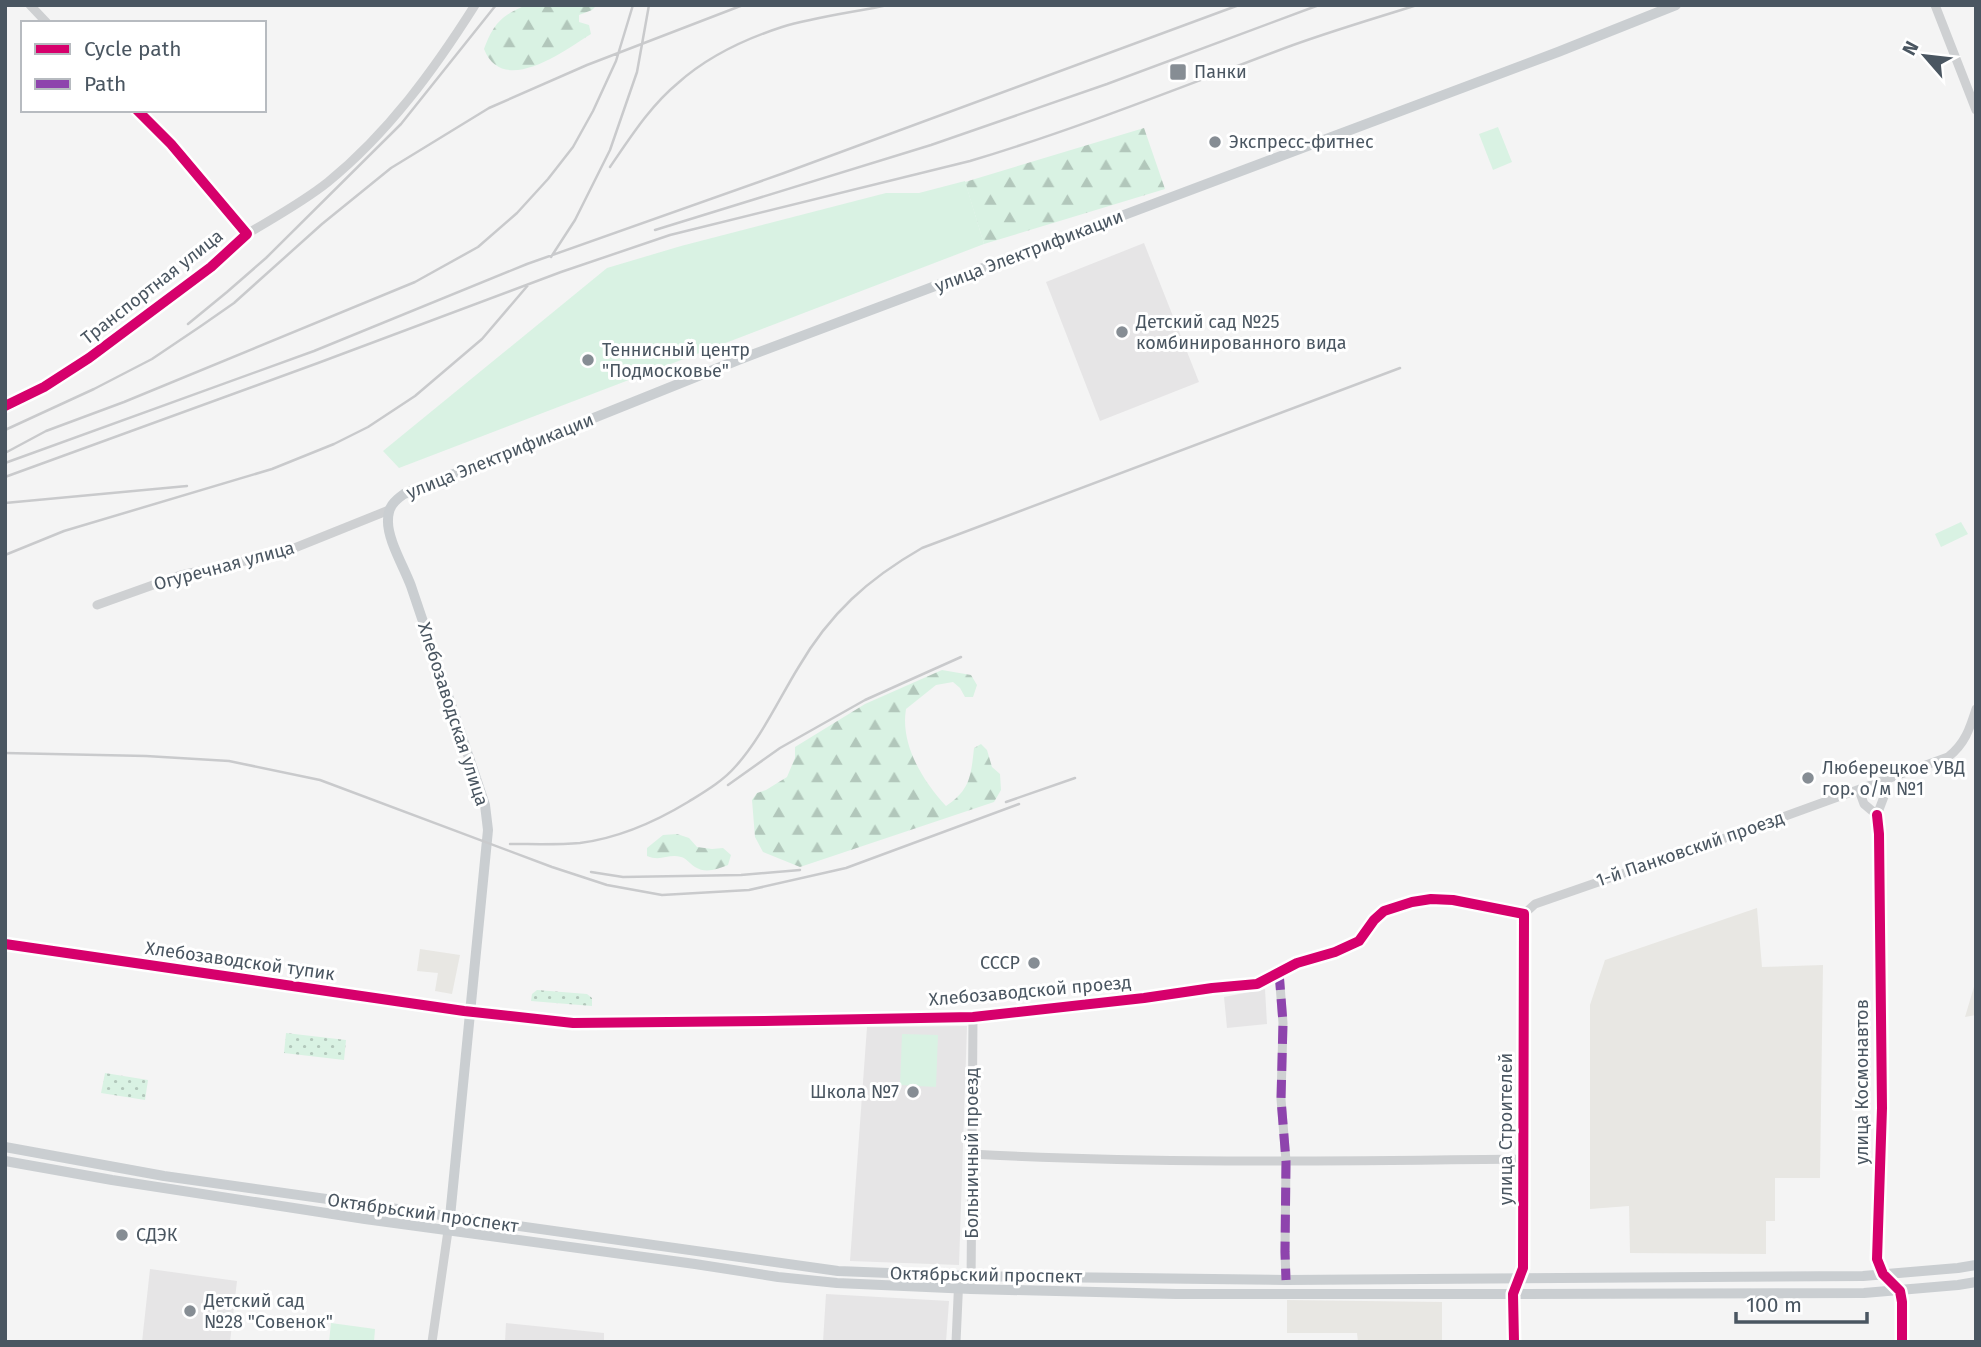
<svg xmlns="http://www.w3.org/2000/svg" width="1981" height="1347" font-family="'Fira Sans',sans-serif">
	<defs>
		<pattern id="grass-dots" width="8" height="8" patternUnits="userSpaceOnUse" patternTransform="scale(1.75)"><rect width="8" height="8" fill="#d9f2e3"/><path d="M2 2h.1M6 6h.1" fill="none" stroke="#b2c7bb" stroke-width="1.8" stroke-linecap="round"/></pattern>
		<pattern id="forest-firs" width="22" height="20" patternUnits="userSpaceOnUse" patternTransform="scale(1.75)"><rect width="22" height="20" fill="#d9f2e3"/><path d="M5 1l3.5 6h-7zM16 11l3.5 6h-7z" fill="#b2c7bb"/></pattern>
	</defs>
	<rect width="100%" height="100%" fill="#f4f4f4"/>
	<!-- commercial -->
	<path fill="#e8e7e3" d="M1757,908l5,59 61,-2 -3,213h-45v43h-9v33l-136,-1 -1,-47 -39,3v-204l15,-45z
		M420,949l40,6 -8,39 -17,-3 3,-18 -21,-2z
		M1976,980v35l-11,2z
		M1287,1300l155,2v40h-84l-1,-9h-70z"/>
	<!-- education -->
	<path fill="#e6e5e6" d="M1144,243l55,139 -99,39 -54,-139z
		M1265,989l2,35 -40,4 -3,-31z
		M967,1026l-8,239 -109,-4 17,-234z
		M150,1269l87,12 -7,61h-88z
		M826,1294l123,7 -3,41h-123z
		M506,1323l98,10v9h-99z"/>
	<!-- grass -->
	<path fill="url(#grass-dots)" d="M537,990l50,4 5,4v8l-61,-5 1,-7z
		M286,1033l60,7 -2,20 -60,-7z
		M105,1073l43,7 -3,20 -44,-7z"/>
	<!-- forest -->
	<path fill="url(#forest-firs)" d="M526,5h71l-5,5 -13,5v7l10,3 2,9c-27,17 -88,63 -107,15 10,-26 17,-33 42,-44z
		M1144,128l21,61 -181,55 -19,-62z
		M942,670l29,5 6,10 -4,12h-8l-5,-9 -7,-6 -17,3 -30,24c-6,36 17,72 40,97 24,-16 25,-30 28,-58l7,-4 6,6 5,17 8,7 1,16 -7,12 -194,65 -37,-15 -8,-15 -3,-37 5,-7 9,-3 21,-13 8,-19v-11l70,-43z
		M677,834l12,4 8,9 15,2 11,-1 8,7 -3,10c-11,4 -22,9 -33,2 -5,-3 -9,-9 -14,-10 -12,-4 -20,5 -34,-1v-8l16,-13z"/>
	<!-- pitch -->
	<path fill="#d9f2e3" d="M1498,127l14,35 -19,8 -14,-36z
		M965,181l19,63 -585,224 -16,-17 224,-183 74,-22 205,-53h33z
		M1961,522l7,12 -27,13 -6,-13z
		M902,1034l36,1 -2,52 -36,-2z
		M331,1323l44,6 -1,13h-45z"/>
	<g fill="none" stroke-linecap="round" stroke-linejoin="round">
		<!-- minor -->
		<path stroke="#ced0d2" stroke-width="9" d="M30,5l17,18
			M1935,5l41,105
			M247,234c28,-17 56,-32 81,-52 60,-49 106,-112 147,-177
			M5,406l39,-19 45,-29 122,-91 36,-33 -76,-90 -34,-34
			M97,605l84,-30 101,-22 107,-43
			M1859,790l5,14 13,11
			M1877,815l2,19 3,274 -5,151 6,15 17,17 2,11v40
			M1877,815l8,-21 -4,-12
			M1524,914l11,-10 193,-67 220,-80c17,-13 22,-29 28,-48
			M5,944l459,67 109,12 191,-2 209,-4 171,-19 68,-10 45,-4 40,-21 38,-11 24,-11 15,-21 10,-9 28,-9 19,-3 22,1 71,14
			M1279,972l4,51 -2,76 5,62 -1,91 1,28
			M971,1154c184,10 368,7 552,5
			M971,1289l2,-272
			M432,1342l18,-125
			M956,1342l3,-66
			M1514,1342l-1,-48 10,-26 1,-354"/>
		<!-- major -->
		<path stroke="#caced1" stroke-width="10" d="M5,1147l159,29 674,95 128,5 320,4 577,-4 95,-8 18,-3
			M5,1161l107,19 253,39 330,45 83,13 59,6 134,6 205,5h337l351,-1 94,-8 18,-3
			M450,1217l38,-387 -3,-25c-25,-73 -49,-146 -74,-219 -7,-19 -24,-47 -23,-66 0,-13 6,-19 16,-26l334,-134 820,-308 118,-47"/>
		<!-- rail -->
		<path stroke="#c9cacc" stroke-width="2.5" d="M610,167c20,-29 40,-61 68,-84 29,-26 67,-44 104,-56 32,-10 73,-15 106,-22
			M655,230l276,-85 176,-61 212,-79
			M551,257l24,-37 35,-70 27,-78 12,-67
			M188,324l39,-32 39,-34 135,-134 95,-119
			M5,430l89,-41 58,-30 49,-33 33,-23 88,-79 69,-56 98,-60 98,-43 156,-60
			M5,453l41,-22 78,-29 291,-120 63,-35 39,-34 31,-34 25,-32 20,-36 23,-50 17,-56
			M5,463l309,-112 213,-87 257,-91 455,-168
			M5,477l313,-114 243,-91 109,-37 300,-74c107,-32 211,-74 315,-113 43,-16 88,-29 132,-43
			M5,503l182,-17
			M5,555l59,-24 208,-62 62,-25 34,-17 47,-31 67,-57 47,-55
			M5,753l141,3 83,5 91,19 232,87 55,18 55,10 87,-5 97,-22 173,-64
			M728,785l52,-37 85,-48 96,-43
			M1006,802l69,-24
			M510,844c23,0 47,1 70,-1 39,-5 75,-21 108,-41 16,-10 35,-21 47,-35 25,-27 44,-68 63,-99 32,-55 70,-89 124,-120l478,-180
			M591,872l32,5 118,-2 59,-5"/>
		<!-- quiet -->
		<path stroke="#8e44ad" stroke-width="9" stroke-dasharray="18 9" stroke-linecap="butt" d="M1279,972l4,51 -2,76 5,62 -1,91 1,28"/>
		<!-- cycleway casing -->
		<g stroke="#fff" stroke-width="15">
			<path id="cycleway" d="M5,406l39,-19 45,-29 122,-91 36,-33 -76,-90 -34,-34
				M1877,815l2,19 3,274 -5,151 6,15 17,17 2,11v40
				M5,944l459,67 109,12 191,-2 209,-4 171,-19 68,-10 45,-4 40,-21 38,-11 24,-11 15,-21 10,-9 28,-9 19,-3 22,1 71,14 -1,354 -10,26 1,48"/>
		</g>
		<!-- cycleway -->
		<use href="#cycleway" stroke="#d6006c" stroke-width="10"/>
	</g>
	<!-- markers -->
	<g fill="#868d94" stroke="#fff" stroke-width="2.5">
		<rect x="1169" y="63" width="18" height="18" rx="3.5"/>
		<circle cx="1215" cy="142" r="7"/>
		<circle cx="1122" cy="332" r="7"/>
		<circle cx="588" cy="360" r="7"/>
		<circle cx="1808" cy="778" r="7"/>
		<circle cx="1034" cy="963" r="7"/>
		<circle cx="913" cy="1092" r="7"/>
		<circle cx="122" cy="1235" r="7"/>
		<circle cx="190" cy="1311" r="7"/>
	</g>
	<g text-anchor="middle" stroke-width="6" stroke-linejoin="round" paint-order="stroke">
		<!-- poi labels -->
		<g font-size="18" fill="#4a5661" stroke="#fff" text-anchor="start">
			<text x="1194" y="78">Панки</text>
			<text x="1229" y="148">Экспресс-фитнес</text>
			<text x="1136" y="328">Детский сад №25<tspan x="1136" dy="21">комбинированного вида</tspan></text>
			<text x="602" y="356">Теннисный центр<tspan x="602" dy="21">"Подмосковье"</tspan></text>
			<text x="1822" y="774">Люберецкое УВД<tspan x="1822" dy="21">гор. о/м №1</tspan></text>
			<text x="1020" y="969" text-anchor="end">СССР</text>
			<text x="899" y="1098" text-anchor="end">Школа №7</text>
			<text x="136" y="1241">СДЭК</text>
			<text x="204" y="1307">Детский сад<tspan x="204" dy="21">№28 "Совенок"</tspan></text>
		</g>
		<!-- street labels -->
		<g font-size="18" fill="#4a5661" stroke="#fff">
			<text transform="translate(1029 251) rotate(-21)" y="6">улица Электрификации</text>
			<text transform="translate(152 287) rotate(-38)" y="6">Транспортная улица</text>
			<text transform="translate(500 456) rotate(-22)" y="6">улица Электрификации</text>
			<text transform="translate(224 566) rotate(-15)" y="6">Огуречная улица</text>
			<text transform="translate(453 714) rotate(72)" y="6">Хлебозаводская улица</text>
			<text transform="translate(1690 849) rotate(-19)" y="6">1-й Панковский проезд</text>
			<text transform="translate(240 961) rotate(8)" y="6">Хлебозаводской тупик</text>
			<text transform="translate(1030 991) rotate(-5)" y="6">Хлебозаводской проезд</text>
			<text transform="translate(1862 1082) rotate(-90)" y="6">улица Космонавтов</text>
			<text transform="translate(1506 1129) rotate(-90)" y="6">улица Строителей</text>
			<text transform="translate(972 1153) rotate(-90)" y="6">Больничный проезд</text>
			<text transform="translate(423 1213) rotate(8)" y="6">Октябрьский проспект</text>
			<text transform="translate(986 1275) rotate(1)" y="6">Октябрьский проспект</text>
		</g>
	</g>
	<!-- border -->
	<rect width="1981" height="1347" fill="none" stroke="#4a5661" stroke-width="14"/>
	<!-- legend -->
	<rect x="21" y="21" width="245" height="91" fill="#ffffff" stroke="#b7bbc0" stroke-width="2"/>
	<rect x="35" y="44" width="35" height="10" fill="#d6006c" stroke="#b7bbc0" stroke-width="2"/>
	<text x="84" y="56" font-size="21" fill="#4a5661">Cycle path</text>
	<rect x="35" y="79" width="35" height="10" fill="#8e44ad" stroke="#b7bbc0" stroke-width="2"/>
	<text x="84" y="91" font-size="21" fill="#4a5661">Path</text>
	<!-- north arrow -->
	<g transform="translate(1925 56) rotate(298)" stroke="#ffffff" stroke-width="5" paint-order="stroke">
	<path d="M0-5L12 26L0 18L-12 26Z" fill="#4a5661"/>
	<text y="-10" font-size="19" font-weight="bold" text-anchor="middle" fill="#4a5661">N</text>
	</g>
	<!-- scale -->
	<path d="M1736 1312v10h131v-10" fill="none" stroke="#4a5661" stroke-width="3.5"/>
	<text x="1746" y="1312" font-size="21" fill="#4a5661" stroke="#ffffff" stroke-width="5" paint-order="stroke">100 m</text>
</svg>
